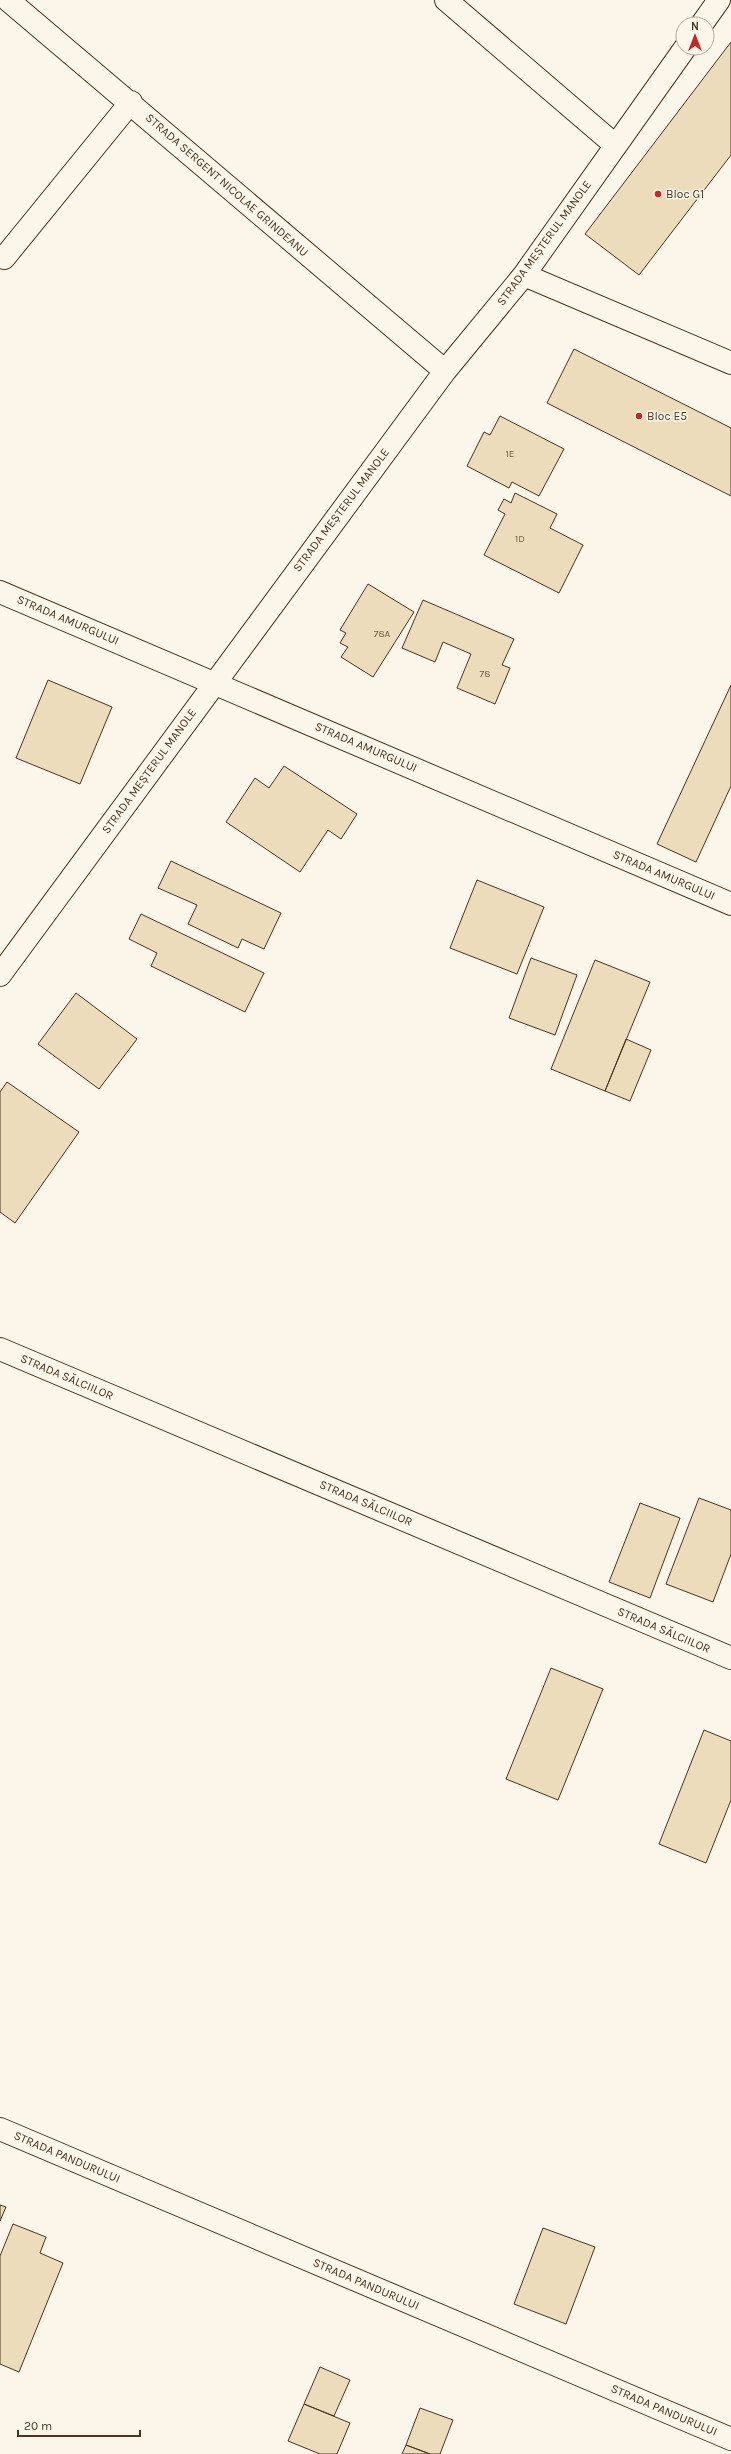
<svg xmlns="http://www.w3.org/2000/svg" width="731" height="2454" font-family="Karla,sans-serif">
	<rect width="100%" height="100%" fill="#fbf6e9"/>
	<!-- building -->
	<path fill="#ecdcbc" stroke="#4a3520" d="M731,42v113l-92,120 -54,-41z
		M574,349l157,79v68l-184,-93z
		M500,416l64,33 -25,47 -27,-14 -3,6 -42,-22 17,-34 6,3z
		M515,493l42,21 -7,14 33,17 -24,48 -75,-38 21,-41 -7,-4 6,-11 7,4z
		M368,584l46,28 -41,65 -32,-20 7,-10 -8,-4 6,-10 -6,-3z
		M423,600l91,39 -12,26 8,3 -15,36 -38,-16 14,-34 -28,-12 -8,20 -33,-14z
		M48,680l64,27 -32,77 -64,-26z
		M731,685v101l-35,76 -39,-18z
		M284,766l73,48 -16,25 -13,-9 -28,42 -74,-50 29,-44 14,10z
		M171,861l110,52 -17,36 -22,-10 -4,9 -50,-24 9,-19 -39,-17z
		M477,880l67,27 -27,67 -67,-26z
		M141,914l123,59 -19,39 -94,-46 6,-13 -28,-14z
		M531,958l46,17 -22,60 -46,-17z
		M595,960l55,22 -45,109 -54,-22z
		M76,993l61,46 -38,50 -61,-45z
		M626,1039l25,11 -21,51 -25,-10z
		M7,1082l72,50 -64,91 -15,-11v-120z
		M699,1498l32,12v44l-18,48 -47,-18z
		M640,1503l40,15 -30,80 -41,-16z
		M551,1668l52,21 -45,111 -52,-21z
		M704,1730l27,11v59l-25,63 -47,-19z
		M0,2205l6,2 -6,14z
		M13,2224l33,13 -6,16 23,10 -44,109 -19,-8v-108z
		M543,2228l52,19 -29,77 -52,-20z
		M320,2367l30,13 -16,36 -30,-12z
		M304,2404l46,19 -13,31h-17l-32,-13z
		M420,2408l33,12 -13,34h-10l-24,-9z
		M406,2445l24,9h-28z"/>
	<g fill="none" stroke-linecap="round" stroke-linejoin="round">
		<!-- minor casing -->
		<g stroke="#4a3520" stroke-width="24">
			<path id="minor" d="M8,0l437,371
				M446,0l169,145
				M702,24l17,-24
				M4,258l127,-156
				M524,275l207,88
				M0,592l731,312
				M0,975l445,-604 79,-96 161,-227
				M0,1349l731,309
				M0,2129l731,310"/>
		</g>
		<!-- minor -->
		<use href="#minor" stroke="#fbf6e9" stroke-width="22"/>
	</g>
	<!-- markers -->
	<g fill="#c62828" stroke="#fbf6e9" stroke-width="1.5">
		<circle cx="658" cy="194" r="4"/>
		<circle cx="639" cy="416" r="4"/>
	</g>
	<g text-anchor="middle" stroke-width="3" stroke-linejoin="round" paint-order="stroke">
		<!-- number labels -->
		<g font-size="10" fill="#725f47">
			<text x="510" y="457">1E</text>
			<text x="520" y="542">1D</text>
			<text x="382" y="637">78A</text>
			<text x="485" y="677">78</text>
		</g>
		<!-- street labels -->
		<g font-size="12" fill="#4a3520" stroke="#fbf6e9">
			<text transform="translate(227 185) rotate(41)" y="4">STRADA SERGENT NICOLAE GRINDEANU</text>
			<text transform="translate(544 243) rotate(-54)" y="4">STRADA MEȘTERUL MANOLE</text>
			<text transform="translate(341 510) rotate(-53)" y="4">STRADA MEȘTERUL MANOLE</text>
			<text transform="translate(68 620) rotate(23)" y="4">STRADA AMURGULUI</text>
			<text transform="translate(366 747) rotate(23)" y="4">STRADA AMURGULUI</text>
			<text transform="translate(149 771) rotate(-54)" y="4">STRADA MEȘTERUL MANOLE</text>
			<text transform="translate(664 875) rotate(23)" y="4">STRADA AMURGULUI</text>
			<text transform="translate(67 1377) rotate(23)" y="4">STRADA SĂLCIILOR</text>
			<text transform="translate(366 1503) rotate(23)" y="4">STRADA SĂLCIILOR</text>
			<text transform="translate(664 1630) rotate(23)" y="4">STRADA SĂLCIILOR</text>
			<text transform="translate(67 2157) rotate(23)" y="4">STRADA PANDURULUI</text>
			<text transform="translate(366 2284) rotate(23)" y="4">STRADA PANDURULUI</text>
			<text transform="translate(664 2410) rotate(23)" y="4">STRADA PANDURULUI</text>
		</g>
		<!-- poi labels -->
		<g font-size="12" fill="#4a3520" stroke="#fbf6e9" text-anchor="start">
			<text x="666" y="198">Bloc G1</text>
			<text x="647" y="420">Bloc E5</text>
		</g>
	</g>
	<!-- north arrow -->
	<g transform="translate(695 36)"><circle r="19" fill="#fbf6e9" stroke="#b4a999"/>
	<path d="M0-3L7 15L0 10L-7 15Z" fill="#c62828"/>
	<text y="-6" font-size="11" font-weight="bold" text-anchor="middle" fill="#4a3520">N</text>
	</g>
	<!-- scale -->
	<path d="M18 2430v6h122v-6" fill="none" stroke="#4a3520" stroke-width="2"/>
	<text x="24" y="2430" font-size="12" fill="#4a3520" stroke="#fbf6e9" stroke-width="3" paint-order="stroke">20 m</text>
</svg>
